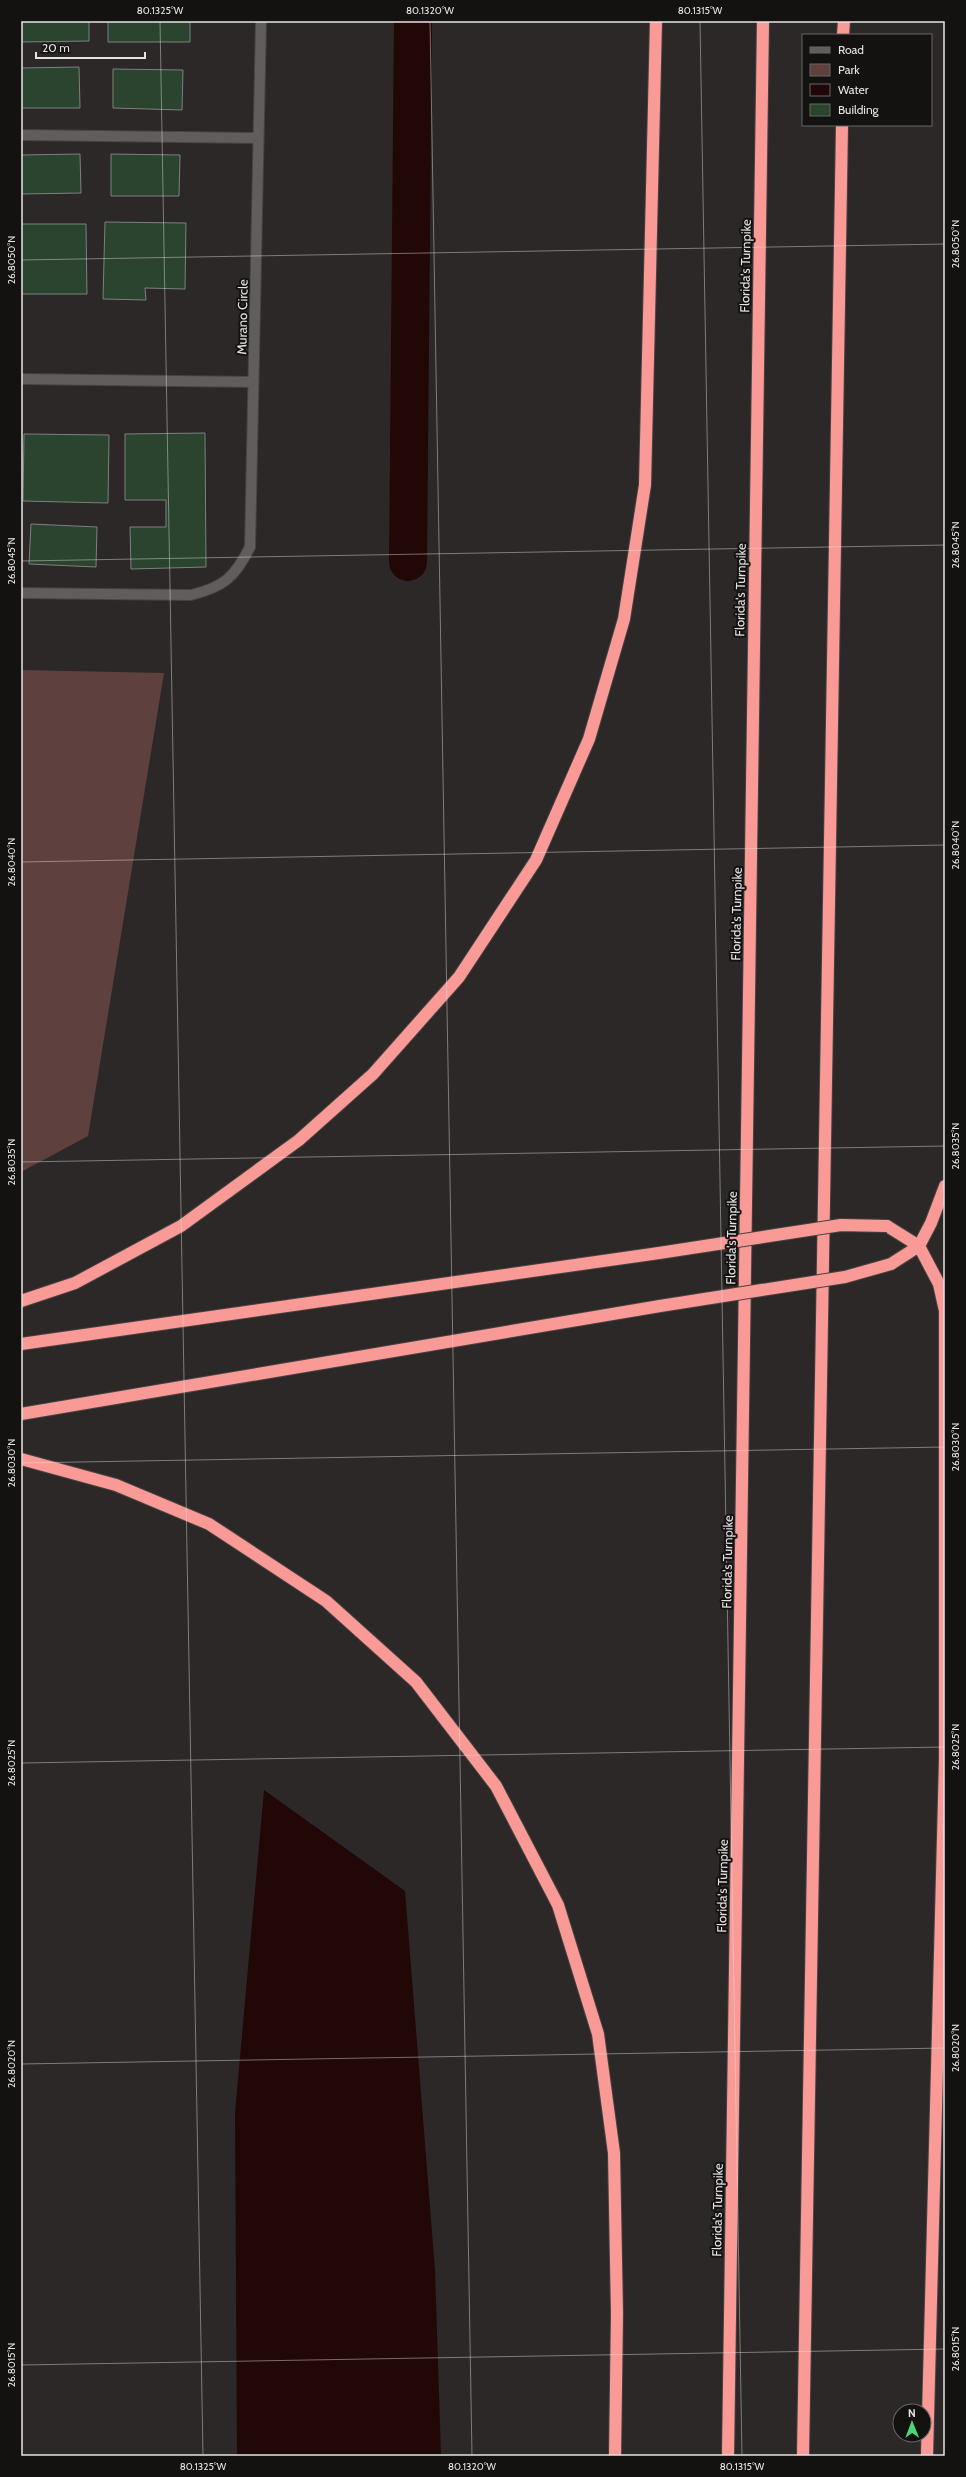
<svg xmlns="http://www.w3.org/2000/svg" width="966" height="2477" font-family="Cabin,sans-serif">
	<rect width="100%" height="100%" fill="#2c2828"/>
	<!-- green -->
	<path fill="#5e403e" d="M21,670l143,3 -76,463 -67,36z"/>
	<!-- water -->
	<path fill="#220707" d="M264,1790l141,101 30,379 6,186h-204l-2,-343z"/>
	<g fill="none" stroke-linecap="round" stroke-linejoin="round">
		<!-- canal -->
		<path stroke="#220707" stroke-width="38" d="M408,562l5,-541"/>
	</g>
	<!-- building -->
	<path fill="#2a442f" stroke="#7d817e" d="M21,21h68v20l-68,1z
		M108,21h82v21h-82z
		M79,67l1,41h-59v-40z
		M113,69l70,1 -1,40 -69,-2z
		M80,154l1,39 -60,1v-39z
		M111,154l69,1 -1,41h-68z
		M105,222l81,1 -1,66 -40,-1 1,12 -43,-1z
		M21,224h65l1,70h-66z
		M205,433l1,134 -75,2 -1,-42h36v-27h-41v-66z
		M24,434l85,1 -1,68 -85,-2z
		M31,524l66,3 -1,40 -67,-3z"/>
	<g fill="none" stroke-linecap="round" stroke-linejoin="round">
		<!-- minor casing -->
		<g stroke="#474343" stroke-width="12">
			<path id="minor" d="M21,135l237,3
				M21,379l232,3
				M21,593l170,2c33,-8 44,-18 59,-48l11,-526"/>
		</g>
		<!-- highway casing -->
		<g stroke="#474343" stroke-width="14">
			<path id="highway" d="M843,35l1,-14
				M887,1226l32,20 20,38 6,27v449l-18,696
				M891,1264l28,-18 12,-23 14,-37
				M21,1301l54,-18 106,-57 118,-86 74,-66 86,-97 77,-117 53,-121 35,-120 21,-134 11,-464
				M21,1344l638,-91
				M21,1414l639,-108
				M21,1459l95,26 93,39 117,77 90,81 80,104 62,119 40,129 16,119 3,161 -2,142
				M728,2456l35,-2435
				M803,2456l39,-2331"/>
		</g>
		<!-- minor -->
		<use href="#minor" stroke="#615d5c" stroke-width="10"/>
		<!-- highway -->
		<use href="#highway" stroke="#fa9a96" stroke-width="12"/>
		<!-- highway-bridge casing -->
		<g stroke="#474343" stroke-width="14" stroke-linecap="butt">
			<path id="highway-bridge" d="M659,1253l182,-28 46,1
				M660,1306l185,-29 46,-13"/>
		</g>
		<!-- highway-bridge -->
		<use href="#highway-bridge" stroke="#fa9a96" stroke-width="12"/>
	</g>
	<!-- ticks -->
	<path fill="none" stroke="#e6e3e3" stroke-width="1" stroke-opacity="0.45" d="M160,21l43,2435M430,21l42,2435M700,21l42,2435M21,260l924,-16M21,561l924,-16M21,862l924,-17M21,1162l924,-16M21,1463l924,-16M21,1763l924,-16M21,2064l924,-16M21,2365l924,-16"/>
	<g text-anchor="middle" stroke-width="4" stroke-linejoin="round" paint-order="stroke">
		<!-- street labels -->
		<g font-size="13" fill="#e6e3e3" stroke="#131211">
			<text transform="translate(745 266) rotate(-89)" y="5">Florida's Turnpike</text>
			<text transform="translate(242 317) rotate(-89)" y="5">Murano Circle</text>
			<text transform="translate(740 590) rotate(-89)" y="5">Florida's Turnpike</text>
			<text transform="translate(736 914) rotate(-89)" y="5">Florida's Turnpike</text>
			<text transform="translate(731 1238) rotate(-89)" y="5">Florida's Turnpike</text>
			<text transform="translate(727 1562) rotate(-89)" y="5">Florida's Turnpike</text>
			<text transform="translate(722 1886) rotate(-89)" y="5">Florida's Turnpike</text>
			<text transform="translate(717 2210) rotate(-89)" y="5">Florida's Turnpike</text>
		</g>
	</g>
	<!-- border -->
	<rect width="966" height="2477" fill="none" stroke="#131211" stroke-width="44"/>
	<!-- legend -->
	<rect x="802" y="34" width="130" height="92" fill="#131211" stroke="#676665"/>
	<rect x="810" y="47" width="20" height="6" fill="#615d5c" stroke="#676665"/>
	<text x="838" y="54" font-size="12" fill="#e6e3e3">Road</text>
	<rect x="810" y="64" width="20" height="12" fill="#5e403e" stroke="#676665"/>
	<text x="838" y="74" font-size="12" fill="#e6e3e3">Park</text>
	<rect x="810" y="84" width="20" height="12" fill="#220707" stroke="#676665"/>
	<text x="838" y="94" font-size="12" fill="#e6e3e3">Water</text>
	<rect x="810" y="104" width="20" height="12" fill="#2a442f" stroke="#676665"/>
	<text x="838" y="114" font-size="12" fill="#e6e3e3">Building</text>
	<!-- north arrow -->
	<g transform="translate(912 2423) rotate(359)"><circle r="19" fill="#131211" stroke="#676665"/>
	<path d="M0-3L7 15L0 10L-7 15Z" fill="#4bd677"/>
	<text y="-6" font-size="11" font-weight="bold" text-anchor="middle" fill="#e6e3e3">N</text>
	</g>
	<!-- scale -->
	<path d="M36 52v6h109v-6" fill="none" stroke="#e6e3e3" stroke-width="2"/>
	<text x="42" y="52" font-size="12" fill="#e6e3e3" stroke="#131211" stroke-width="3" paint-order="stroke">20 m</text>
	<rect x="22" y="22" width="922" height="2433" fill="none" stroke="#e6e3e3" stroke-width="1.5"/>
	<g font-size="10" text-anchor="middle" fill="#e6e3e3">
		<text x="160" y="14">80.1325°W</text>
		<text x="430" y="14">80.1320°W</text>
		<text x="700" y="14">80.1315°W</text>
		<text transform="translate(955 244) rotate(-90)" y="4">26.8050°N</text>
		<text transform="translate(11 260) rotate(-90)" y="4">26.8050°N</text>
		<text transform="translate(955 545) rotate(-90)" y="4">26.8045°N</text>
		<text transform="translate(11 561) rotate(-90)" y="4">26.8045°N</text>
		<text transform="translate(955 845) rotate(-90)" y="4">26.8040°N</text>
		<text transform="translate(11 862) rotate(-90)" y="4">26.8040°N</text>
		<text transform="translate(955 1146) rotate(-90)" y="4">26.8035°N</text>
		<text transform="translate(11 1162) rotate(-90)" y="4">26.8035°N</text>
		<text transform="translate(955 1447) rotate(-90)" y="4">26.8030°N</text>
		<text transform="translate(11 1463) rotate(-90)" y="4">26.8030°N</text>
		<text transform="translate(955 1747) rotate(-90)" y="4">26.8025°N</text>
		<text transform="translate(11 1763) rotate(-90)" y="4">26.8025°N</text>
		<text transform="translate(955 2048) rotate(-90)" y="4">26.8020°N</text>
		<text transform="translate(11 2064) rotate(-90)" y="4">26.8020°N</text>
		<text transform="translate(955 2349) rotate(-90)" y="4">26.8015°N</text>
		<text transform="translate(11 2365) rotate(-90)" y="4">26.8015°N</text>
		<text x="203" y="2470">80.1325°W</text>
		<text x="472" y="2470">80.1320°W</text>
		<text x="742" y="2470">80.1315°W</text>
	</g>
</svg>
